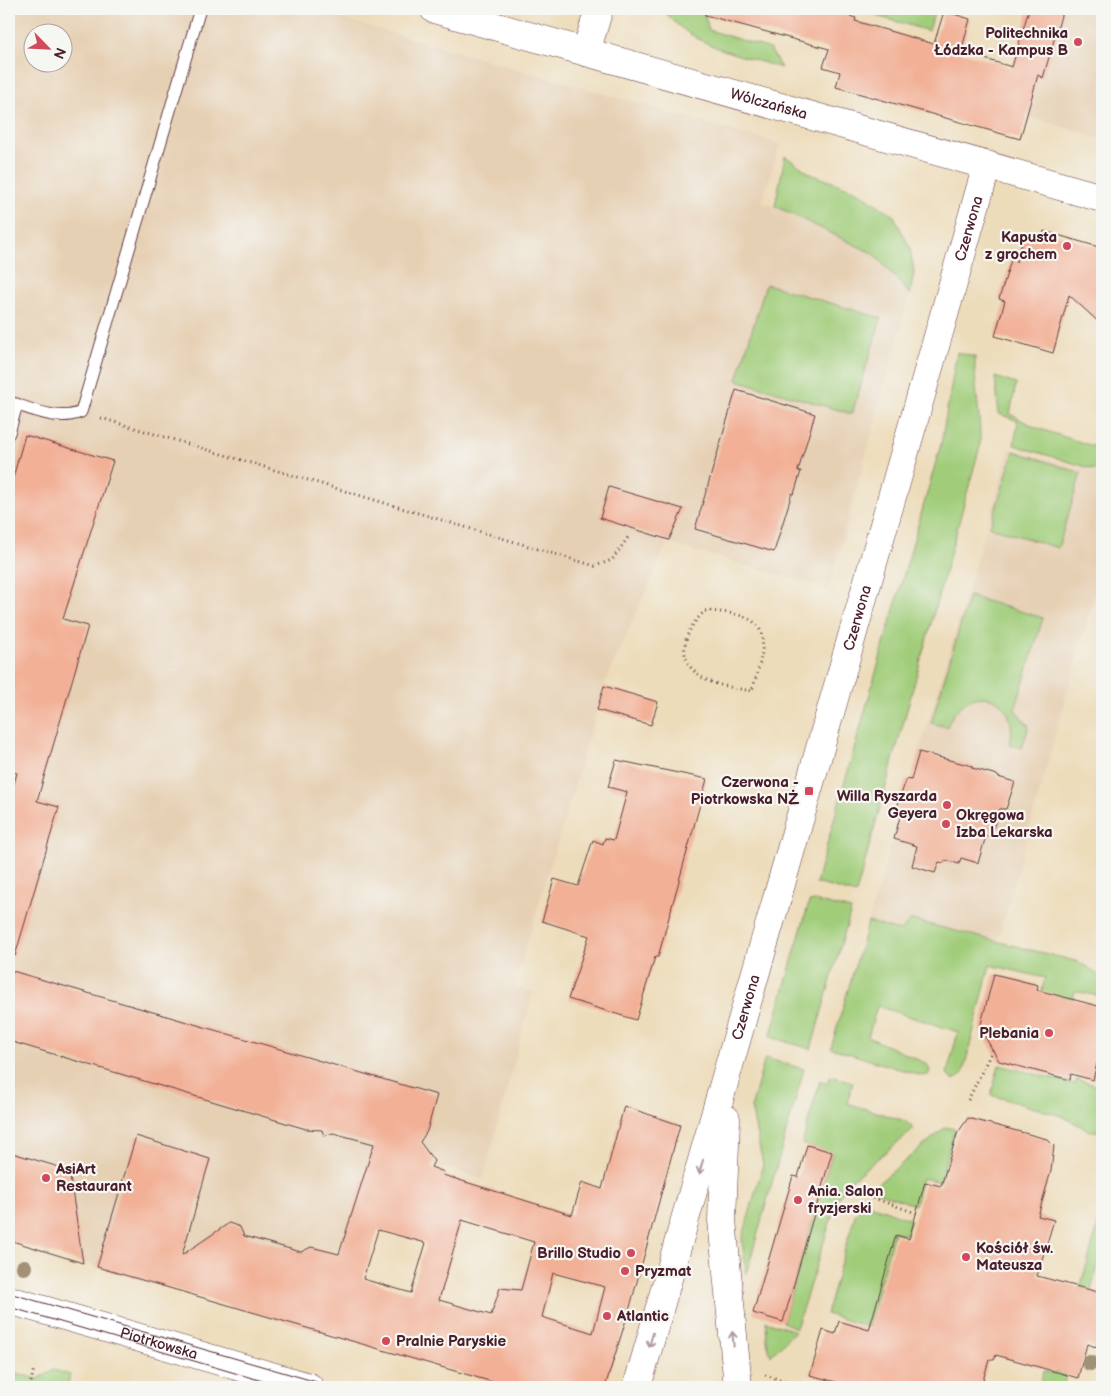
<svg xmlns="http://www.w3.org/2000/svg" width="1111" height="1396" font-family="'Balsamiq Sans',sans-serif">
	<rect width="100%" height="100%" fill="#f6f6f2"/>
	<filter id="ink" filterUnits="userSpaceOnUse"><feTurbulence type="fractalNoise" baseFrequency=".02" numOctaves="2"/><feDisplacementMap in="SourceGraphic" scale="10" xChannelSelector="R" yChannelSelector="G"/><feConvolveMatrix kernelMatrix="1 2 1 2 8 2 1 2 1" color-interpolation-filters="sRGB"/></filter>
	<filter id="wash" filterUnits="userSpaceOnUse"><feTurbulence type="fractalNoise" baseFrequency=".0096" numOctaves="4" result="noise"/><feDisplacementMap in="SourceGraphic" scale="20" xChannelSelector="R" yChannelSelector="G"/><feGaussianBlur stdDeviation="1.12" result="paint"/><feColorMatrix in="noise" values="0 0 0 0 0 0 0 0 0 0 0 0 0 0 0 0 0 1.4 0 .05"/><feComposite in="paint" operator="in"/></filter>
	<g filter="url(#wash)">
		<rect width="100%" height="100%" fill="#eddcba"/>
		<!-- built -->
		<path fill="#e6d0b4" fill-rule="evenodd" d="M9,9h299l472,135 -18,59 13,3 99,48 36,40 -81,295 -162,-46 -63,143 -90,301 19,5 -50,187 -83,-24 -29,-2 -53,178 -309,-90zM32,32h30v30h-30z
			M1063,9h39v130l-75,-23 11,-41 5,2z
			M1010,448l92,27v92l-104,374 -86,-21 -12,12 -32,-10z"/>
		<!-- green -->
		<path fill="#a1cd7a" stroke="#767652" d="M663,9h40l6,21 61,19 11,19c-43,-14 -91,-22 -118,-59z
			M879,9h38l17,4 -5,18 -52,-15z
			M785,156l26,18 48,18 35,24 16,32 4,24 -4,22 -36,-40 -99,-48z
			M766,284l115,34 -29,96 -115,-34z
			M957,352l18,5c-1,30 6,59 5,89l-124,448 -40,-11 125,-439z
			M995,377l21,7 -6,30 27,14 65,21v23l-88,-27 4,-24 -19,-7z
			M1014,451l67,22 -23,75 -68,-21z
			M969,596l74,22 -28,92 14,16 -7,22 -12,-3c11,-53 -44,-66 -63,-18l-16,-4z
			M815,901l36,9 -40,139 -41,-12 39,-135z
			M912,920l167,42 16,10 7,8v17l-27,-6 -7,28 -31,-8 8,-33 -55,-13 -27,108 -5,5 -6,2 -5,-7 11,-41 -81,-26 -9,31 59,27 3,7 -2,4 -6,1 -91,-28 37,-126 32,9z
			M765,1058l39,11 -58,206 -4,-35 21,-76 -12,-56z
			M999,1065l76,19 2,-5 20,7 5,9v36h-12l-28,-15 -71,-21z
			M830,1076l23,6 -6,21 58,18 9,8 -64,52 -12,17 -42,130 -13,-6 49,-169 -30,-9 18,-63 8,2z
			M946,1127l9,2 -15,53 -18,-4 -7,27 -45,-15z
			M871,1205l40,15 -5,15 -12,-3 -26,95 -42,-13 29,-99 6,-8z
			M1102,1212v40l-39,135h-24l5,-16 11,3z
			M766,1321l29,10 -24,25 -4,-15z
			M54,1370l16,5 -3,12h-58v-13l6,2 1,-3 22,6z"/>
		<g id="blocks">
			<!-- building -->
			<path fill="#f2b197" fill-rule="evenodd" d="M705,9h121l30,9 -1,3 79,23 10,-33 26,8 -9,33 51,15 17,-58h34l-20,69 -5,-3 -18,64 -184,-52 4,-15 -17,-5 6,-18 -124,-34z
				M1044,231l58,17v77l-33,-30 -16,58 -58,-17 10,-35 -6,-2 12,-39 5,2 9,-29 17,3z
				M736,390l79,24 -17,57h3l-7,23 -2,-1 -18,59 -79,-23z
				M25,435l88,26 -50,158 25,7 -51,175 22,6 -44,149 -6,-1v-154l8,-28 -8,-3v-278z
				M609,487l74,22 -14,31 -69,-22z
				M604,686l54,16 -7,23 -54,-15z
				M919,752l53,14v2l25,7 1,2 17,5 -9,27h-6l-10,28 -4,-1 -8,27 -17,-5 -2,6 -14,-4 -1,3 -5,-1 -4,11 -23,-7 5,-20 -23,-7 7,-26 -5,-2 10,-32 5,1z
				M616,760l91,19 -49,178h-3l-19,63 -68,-21 21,-63 -47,-15 12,-42 24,7 15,-46 10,4 2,-6 9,2 13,-48 -19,-5z
				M9,970l428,125 -10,36 -7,11 14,19 -3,6 13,5 -1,3 129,40 10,-33 20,7 22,-83 56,19 -50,182 -25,80h-95l-413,-120 39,-131 74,23 -28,96 47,-32 11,4 4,9 57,16 10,-5 28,7 35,-110 -41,-11 -9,3 -2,-6 -16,-1 -297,-88zM462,1220l72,22 -13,48 -21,-2 -9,27 -52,-15zM378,1230l48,13 -15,50 -48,-14zM553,1273l52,14 -12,46 -51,-16z
				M994,974l44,11 -1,5 65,17v36l-9,37 -22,-6 -1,6 -71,-19 -19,-33z
				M968,1118l79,21 7,7 -3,25 -13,45 16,4 -17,56 65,17v36l-6,18 -9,-3 -9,34 -82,-23 -2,5h-5l-8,27h-127l-44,-12 13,-45 12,4 4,-13 30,9 27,-95 13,4 16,-57 16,4 16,-52z
				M807,1145l25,7 -49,170 -30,-9 40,-137 5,1z
				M9,1152l60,18 14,93 -74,-23z"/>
		</g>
	</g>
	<g filter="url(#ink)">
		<use href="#blocks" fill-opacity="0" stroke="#623b40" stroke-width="1"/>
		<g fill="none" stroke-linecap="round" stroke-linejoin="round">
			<!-- service casing -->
			<g stroke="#623b40" stroke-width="13">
				<path id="service" d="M9,402c23,7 49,20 72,10l119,-403
					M9,433l8,-29"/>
			</g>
			<!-- tertiary casing -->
			<g stroke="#623b40" stroke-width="29">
				<g id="tertiary">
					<path id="s1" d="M434,9l668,189"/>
					<path d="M586,52l13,-43"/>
					<path d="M726,1119l-4,101 16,167"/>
					<path id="s2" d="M9,1300l300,87"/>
					<path id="s3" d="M637,1387l350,-1222"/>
				</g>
			</g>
			<!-- path -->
			<path stroke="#623b40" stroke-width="3" stroke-dasharray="1 4" stroke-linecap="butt" d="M101,418l494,148 17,-6 17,-24
				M705,611c70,2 63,26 47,80 -16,-3 -38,-5 -52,-15 -27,-19 -14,-48 5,-65z
				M968,1100l25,-51
				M859,1193l57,20
				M765,1375l39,12
				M30,1387l4,-19"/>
			<!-- service -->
			<use href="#service" stroke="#fff" stroke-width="11"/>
			<!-- tertiary -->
			<use href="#tertiary" stroke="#fff" stroke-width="28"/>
			<!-- tram -->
			<path stroke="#4a1f2b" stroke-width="1" d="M9,1293l325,94
				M9,1307l274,80"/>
		</g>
		<!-- trees -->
		<g fill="#a29179">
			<circle cx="24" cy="1267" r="8"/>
			<circle cx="1090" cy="1363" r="8"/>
		</g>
		<!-- one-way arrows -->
		<defs><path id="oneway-shaft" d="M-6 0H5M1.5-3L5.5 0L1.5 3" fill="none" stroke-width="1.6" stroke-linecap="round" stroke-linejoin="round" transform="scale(1.25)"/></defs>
		<g stroke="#ae9aa0">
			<use href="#oneway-shaft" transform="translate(701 1167) rotate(106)"/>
			<use href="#oneway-shaft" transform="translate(733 1339) rotate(-95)"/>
			<use href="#oneway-shaft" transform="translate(651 1340) rotate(106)"/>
		</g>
	</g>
	<!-- markers -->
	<g fill="#d1495b" stroke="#f6f6f2" stroke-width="2">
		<circle cx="1078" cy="42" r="5"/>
		<circle cx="1067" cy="246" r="5"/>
		<rect x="804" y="786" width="10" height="10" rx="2.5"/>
		<circle cx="947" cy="805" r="5"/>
		<circle cx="946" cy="824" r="5"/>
		<circle cx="1049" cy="1033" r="5"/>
		<circle cx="46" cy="1178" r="5"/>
		<circle cx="798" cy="1200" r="5"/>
		<circle cx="631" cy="1253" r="5"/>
		<circle cx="966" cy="1257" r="5"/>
		<circle cx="625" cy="1271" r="5"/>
		<circle cx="607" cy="1316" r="5"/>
		<circle cx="386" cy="1341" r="5"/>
	</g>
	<g text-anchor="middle" stroke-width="4.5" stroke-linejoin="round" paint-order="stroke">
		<!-- poi labels -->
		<g font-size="15" font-weight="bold" fill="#4a1f2b" stroke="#f6f6f2" text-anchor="start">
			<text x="1068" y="38" text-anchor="end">Politechnika<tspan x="1068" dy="17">Łódzka - Kampus B</tspan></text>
			<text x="1057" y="242" text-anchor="end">Kapusta<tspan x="1057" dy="17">z grochem</tspan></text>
			<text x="799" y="787" text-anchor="end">Czerwona -<tspan x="799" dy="17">Piotrkowska NŻ</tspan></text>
			<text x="937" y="801" text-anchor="end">Willa Ryszarda<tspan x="937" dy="17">Geyera</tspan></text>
			<text x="956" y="820">Okręgowa<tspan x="956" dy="17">Izba Lekarska</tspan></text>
			<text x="1039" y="1038" text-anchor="end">Plebania</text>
			<text x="56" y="1174">AsiArt<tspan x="56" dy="17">Restaurant</tspan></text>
			<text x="808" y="1196">Ania. Salon<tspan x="808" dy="17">fryzjerski</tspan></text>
			<text x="976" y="1253">Kościół św.<tspan x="976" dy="17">Mateusza</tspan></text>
			<text x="621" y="1258" text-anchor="end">Brillo Studio</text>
			<text x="635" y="1276">Pryzmat</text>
			<text x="617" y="1321">Atlantic</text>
			<text x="396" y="1346">Pralnie Paryskie</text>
		</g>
		<!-- street labels -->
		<g font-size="15" fill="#4a1f2b" stroke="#f6f6f2">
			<text dy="5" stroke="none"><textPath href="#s1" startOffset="348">Wólczańska</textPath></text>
			<text dy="5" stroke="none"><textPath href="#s3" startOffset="1205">Czerwona</textPath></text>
			<text dy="5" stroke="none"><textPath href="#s3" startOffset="800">Czerwona</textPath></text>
			<text dy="5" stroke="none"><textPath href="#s3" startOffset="395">Czerwona</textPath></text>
			<text dy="5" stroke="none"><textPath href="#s2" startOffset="156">Piotrkowska</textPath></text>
		</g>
	</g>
	<!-- margin -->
	<rect width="1111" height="1396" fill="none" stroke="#f6f6f2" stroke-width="30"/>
	<!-- north arrow -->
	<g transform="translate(48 48) rotate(114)"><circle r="24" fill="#f6f6f2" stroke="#b1a0a2"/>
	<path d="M0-4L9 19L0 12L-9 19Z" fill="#d1495b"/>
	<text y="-8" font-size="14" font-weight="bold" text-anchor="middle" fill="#4a1f2b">N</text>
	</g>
</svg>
